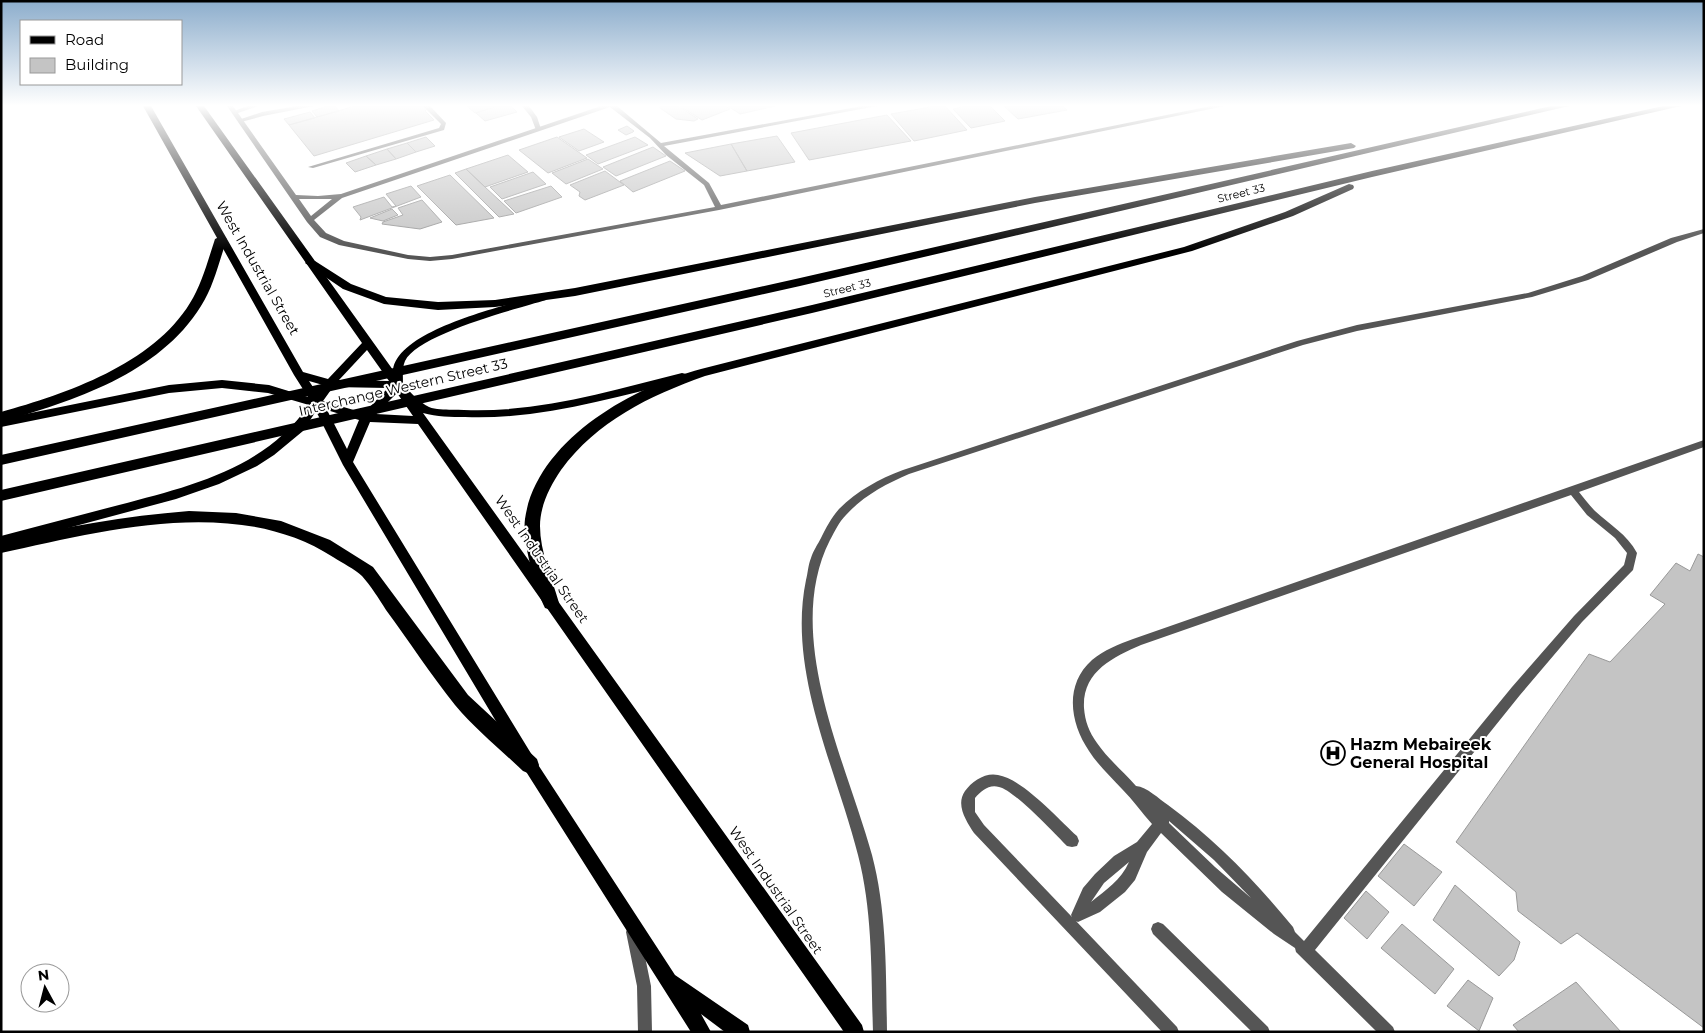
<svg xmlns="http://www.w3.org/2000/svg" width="1705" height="1033" font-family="Montserrat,sans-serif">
	<rect width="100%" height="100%" fill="#fff"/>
	<!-- building -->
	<path fill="#c4c4c4" stroke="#999" d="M328,106h7l4,5 -22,6 -5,-6z
		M355,106h70l2,3 -2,2 9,9 -120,36 -25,-31z
		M467,106h30l-22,7z
		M497,106h14l6,6 -32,9 -9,-8z
		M661,106h17l20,13 -4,2 -18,-2 -16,-11z
		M680,106h45l5,3 -28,11z
		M728,106h47l-35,8z
		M936,106h9l22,24 -53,11 -23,-27z
		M966,106h24l15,15 -34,7 -18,-19z
		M1004,106h59l4,4 -49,9z
		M310,112l5,6 -26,7 -5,-6z
		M887,115l24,26 -102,19 -18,-27z
		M627,126l7,5 -1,1 -7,3 -8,-5z
		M584,129l20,13 -25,9 -20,-14z
		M777,136l18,26 -48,9 -16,-27z
		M426,137l9,9 -19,6 -9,-9z
		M557,137l30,21 -39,15 -29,-23z
		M635,137l13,8 -50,19 -12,-9z
		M407,143l9,9 -20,7 -9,-10z
		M731,144l16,27 -27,5 -35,-23z
		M653,147l13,9 -50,20 -13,-9z
		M387,149l9,10 -20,6 -10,-9z
		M508,155l20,17 -43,15 -19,-18z
		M366,156l10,9 -21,7 -9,-9z
		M588,159l15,10 -37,15 -14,-11z
		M670,161l15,10 -52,21 -13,-11z
		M466,169l19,18 29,27 -15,3 -44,-44z
		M605,171l19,14 -39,15 -6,-4 1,-4 -10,-7z
		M533,172l13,12 -44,15 -12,-12z
		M450,175l44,43 -38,7 -39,-39z
		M411,186l10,11 -61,23 1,-3 -8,-10 31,-10 8,10 4,-1 -10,-12z
		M551,186l11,11 -46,16 -12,-12z
		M422,200l20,22 -22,7 -38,-5 1,-2 20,-7 -5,-7z
		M392,209l6,6 -15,6 -13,-3z
		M1698,554l6,3v471l-127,-95 -16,11 -43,-33 -2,-19 -60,-50 133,-188 21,8 55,-58 -15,-9 26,-32 14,8z
		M1404,844l38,28 -28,34 -36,-30z
		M1455,885l65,57 -6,18 -15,16 -66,-56z
		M1366,891l23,21 -22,27 -23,-21z
		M1402,924l52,45 -19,25 -54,-46z
		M1468,980l25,18 -14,33 -32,-25z
		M1576,982l45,50h-102l-6,-7z"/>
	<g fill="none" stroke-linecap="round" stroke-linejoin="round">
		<!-- lane -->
		<path fill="#555" fill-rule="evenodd" d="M247,106h11l-23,8 -3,-2z
			M297,106h17l-51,10 -22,6 -3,-2 24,-8z
			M423,106h7l16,17 -2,7 -131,38 -5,-1 131,-39 2,-4z
			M522,106h7l8,11 4,12 -1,1h-4l-5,-13z
			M1704,229v4l-27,9 -89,38 -56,17 -175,34 -54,14 -394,129c-23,10 -46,22 -63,41 -7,7 -11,16 -16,25 -48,95 16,221 42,315 15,57 14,118 15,177h-14c-2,-59 0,-119 -15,-177 -22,-87 -71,-183 -52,-275 2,-7 2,-15 5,-22 2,-7 7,-14 10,-20 5,-10 10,-20 18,-29 18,-18 40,-30 64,-39l394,-129 60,-16 171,-32 54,-17 89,-38z
			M1704,440v7l-125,45c5,6 10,13 16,19 15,14 32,23 42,42l-4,17 -51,52 -62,73 -205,255 78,77 2,5h-18l-81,-80 -1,-4 -21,-14 -52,-42 -61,-59 -14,19 -12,28 -10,12 -25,20 -22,10 -2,-1 101,106 2,5h-17l-188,-199c-7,-11 -19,-28 -9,-42 7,-10 21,-19 33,-16 25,4 60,44 79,61l2,5 -2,5 -5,1 -5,-1c-13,-13 -53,-56 -68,-59 -10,-3 -18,4 -24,11v14l9,13 88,92 -1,-2 12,-27 12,-14 19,-18 23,-14 15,-18c-10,-11 -19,-24 -30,-35 -11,-12 -24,-24 -33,-38 -19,-28 -25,-66 3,-91 12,-10 27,-16 41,-21zM1571,495l16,20 28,23 12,15 -3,12 -50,51 -62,71 -208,254 -9,-9 -2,-5c-37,-45 -77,-87 -125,-122 -9,-6 -21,-18 -32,-19 -13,-15 -28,-27 -39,-43 -8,-11 -12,-22 -13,-35 -2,-36 29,-51 57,-63zM1169,821l45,39 37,38 -36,-31 -46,-44zM1129,862c-8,18 -23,28 -38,40l13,-19z
			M1158,922l5,2 105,103 2,5h-18l-99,-98 -2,-5 2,-5z"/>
		<!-- street -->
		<path fill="#555" fill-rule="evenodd" d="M227,106h6l63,89 22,1 23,-2 260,-88h16l44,37 201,-37h15l-213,40 45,37 12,22 490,-99h14l-506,104 -267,49 -22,2 -22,-2 -69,-14 -19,-8 -13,-15zM610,107l40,31 16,17 38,30 11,22 -263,48 -22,2 -22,-2 -64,-14 -18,-8 -12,-13 28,-22zM299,199h33l-21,17z
			M633,925l5,2 2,5 11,54 1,46h-14l-1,-46 -11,-54 2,-5z"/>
		<!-- primary -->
		<path fill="#000" fill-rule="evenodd" d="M143,106h8l152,266 25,7 34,-36 -166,-237h8l189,264c5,-40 111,-64 145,-74h8v4c-30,9 -128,34 -141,61 -3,7 -2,16 -2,23 8,9 16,18 26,23 10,4 24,2 35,3 74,3 146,-19 218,-37l4,1 1,3 -1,3 -4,1c-71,17 -143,39 -217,36 -14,0 -28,0 -42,-4l439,612 2,7h-20l-426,-608 -48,-2 -17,40 182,298 140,215 73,50 2,7h-25l-24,-18 10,18h-20l-166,-262 -182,-305 -27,-54 -13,20 -29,24 -17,11 -38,18 -43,15 -175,47v-10c39,-10 79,-21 118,-31 72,-19 145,-36 190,-100l-41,-12 -46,-5 -53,5 -168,34v-8l168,-34 53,-5 47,5 39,12 -14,-22zM367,350l22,31 -50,-1zM309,381l14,4 -6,8zM333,387l55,1 -24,25 -41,-12zM397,393l16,23 -37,-2zM327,410l32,10 -12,29z"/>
		<!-- highway -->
		<path fill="#000" fill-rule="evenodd" d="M1551,106h18l-769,180 -799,179v-10l799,-177z
			M1663,106h18l-309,71 -560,136 -811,188v-11l811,-185 560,-134z
			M1351,143l5,3 -2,2 -319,55 -460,93 -80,11 -57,3 -54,-6 -41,-15 -38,-26 2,-2h8l36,23 35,13 52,5 57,-2 80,-12 460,-91z
			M1349,184l4,1 1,2 -1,2 -60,27 -101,35 -487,125c-56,20 -108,45 -144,94 -11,16 -21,36 -21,56 0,26 12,52 19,77l-2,5 -6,2 -6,-2c-10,-20 -23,-67 -20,-89 11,-78 107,-132 176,-150l483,-122 101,-35z
			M221,236l6,3c-8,22 -13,47 -26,67 -42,68 -128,95 -200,116v-10c65,-18 152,-48 189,-109 12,-19 18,-43 25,-64z
			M189,511l47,2 45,8 49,19 43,27 95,128 69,64 2,6 -2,6 -7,3 -7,-3c-22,-21 -48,-42 -68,-66 -24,-30 -46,-64 -69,-95 -7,-11 -15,-24 -24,-34 -7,-7 -20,-13 -29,-19 -96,-62 -228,-27 -332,-4v-12c63,-14 124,-25 188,-30z"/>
	</g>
	<!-- sky -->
	<linearGradient id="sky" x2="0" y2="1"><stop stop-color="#8cadcc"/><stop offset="0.42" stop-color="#fff"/><stop offset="1" stop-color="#fff" stop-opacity="0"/></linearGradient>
	<rect width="1705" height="251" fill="url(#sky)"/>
	<!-- icons -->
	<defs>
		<g id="hospital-ring" transform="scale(1.25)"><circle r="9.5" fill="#fff" stroke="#000" stroke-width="1.5"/><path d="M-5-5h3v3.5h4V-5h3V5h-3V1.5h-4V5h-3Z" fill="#000"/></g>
	</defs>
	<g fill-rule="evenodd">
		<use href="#hospital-ring" x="1333" y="753"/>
	</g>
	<g text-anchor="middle" stroke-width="4" stroke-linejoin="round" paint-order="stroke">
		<!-- far-street labels -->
		<g font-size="11" fill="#000" stroke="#fff">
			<text transform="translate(1241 193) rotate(-14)" y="4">Street 33</text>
			<text transform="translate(847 288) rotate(-14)" y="4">Street 33</text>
		</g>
		<!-- street labels -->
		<g font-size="14" fill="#000" stroke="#fff">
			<text transform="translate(258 268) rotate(60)" y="5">West Industrial Street</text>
			<text transform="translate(403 387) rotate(-13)" y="5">Interchange Western Street 33</text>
			<text transform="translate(542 559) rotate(55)" y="5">West Industrial Street</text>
			<text transform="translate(776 890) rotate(55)" y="5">West Industrial Street</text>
		</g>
		<!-- near-poi labels -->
		<g font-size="16" font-weight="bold" fill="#000" stroke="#fff" text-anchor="start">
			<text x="1350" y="750">Hazm Mebaireek<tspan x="1350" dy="18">General Hospital</tspan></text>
		</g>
	</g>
	<!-- border -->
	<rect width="1705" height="1033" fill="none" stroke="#000000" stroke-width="5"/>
	<!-- legend -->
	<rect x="20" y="20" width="162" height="65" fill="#ffffff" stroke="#999999"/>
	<rect x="30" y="36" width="25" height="8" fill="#000000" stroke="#999999"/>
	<text x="65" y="45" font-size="15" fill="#000000">Road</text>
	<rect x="30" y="58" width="25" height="15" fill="#c4c4c4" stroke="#999999"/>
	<text x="65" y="70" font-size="15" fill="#000000">Building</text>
	<!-- north arrow -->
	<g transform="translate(45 988) rotate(353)"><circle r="24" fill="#ffffff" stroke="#999999"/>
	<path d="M0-4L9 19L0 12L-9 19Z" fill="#000000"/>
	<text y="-8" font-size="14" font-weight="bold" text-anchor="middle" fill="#000000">N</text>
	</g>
</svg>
